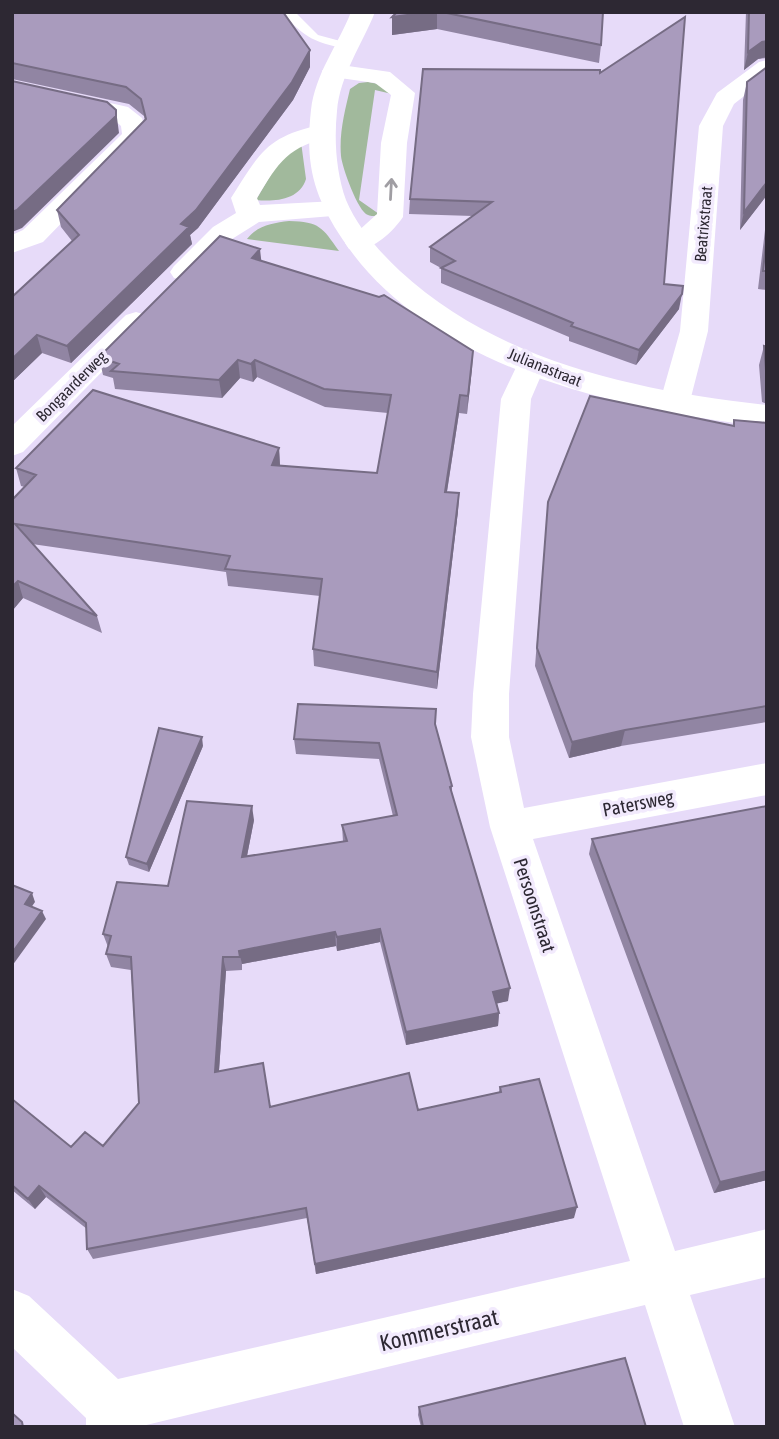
<svg xmlns="http://www.w3.org/2000/svg" width="779" height="1439" font-family="'Asap Condensed',sans-serif">
	<rect width="100%" height="100%" fill="#e7dbf9"/>
	<!-- green -->
	<path fill="#a1b99c" d="M368,82l10,2 14,10 -17,-4 -16,110 20,14c-4,2 -6,3 -11,1 -10,-3 -26,-48 -27,-59 -2,-23 4,-46 9,-67l9,-6z
		M301,142l5,37c-6,21 -32,23 -50,21l31,-53z
		M289,221c31,1 33,6 50,30l-92,-12c11,-14 26,-16 42,-18z"/>
	<g fill="none" stroke-linecap="round" stroke-linejoin="round">
		<!-- service -->
		<path fill="#fff" fill-rule="evenodd" d="M283,12h12l23,23 37,10 -6,4c-30,-5 -47,-11 -66,-37z"/>
		<!-- minor -->
		<path fill="#fff" fill-rule="evenodd" d="M767,60v18l-33,26 -11,22 -15,205 -19,74 -4,7 -11,3 -11,-3 -4,-7 21,-74 19,-205 18,-33 42,-31z
			M334,64l56,8 25,21 -8,50 -4,74c-11,16 -33,37 -54,32l-4,-6 32,-29 4,-71 10,-48 -16,-12 -49,-7 -4,-5 4,-5z
			M12,81l116,26 14,11 5,17 -104,107 -31,11v-18l11,-5 99,-96 -1,-8 -10,-9 -99,-22z
			M323,124l9,2 3,5 -3,5c-44,11 -53,25 -75,62l3,7 76,-4 9,2 4,6 -4,6 -86,7 -27,17 -38,39 -10,2 -10,-2 -4,-6 4,-6 39,-39 23,-14 -5,-15c30,-47 35,-61 92,-74z
			M136,312l10,3 4,6 -4,6 -123,125 -11,4v-30l114,-111z
			M531,355l10,2 5,7 -15,35 -22,295v43l15,71 243,-45v32l-234,44 142,412 92,-22v48l-77,18 45,132h-51l-39,-122 -507,122h-52v-9l-74,-71v-58l17,7 89,83 512,-118 -140,-434 -19,-90 2,-43 28,-295 20,-42z"/>
		<!-- tertiary -->
		<path fill="#fff" fill-rule="evenodd" d="M351,12h24c-13,33 -35,63 -38,99 -3,29 -1,61 9,89 11,27 33,51 54,71 99,91 237,120 367,134v22c-146,-17 -337,-57 -424,-187 -30,-45 -38,-76 -32,-130 4,-36 27,-65 40,-98z"/>
	</g>
	<!-- wall -->
	<path fill="#9185a3" d="M12,12l298,55 -17,33 -95,128 -8,7 2,9 -121,119 -29,-10 -30,29v-85l60,-56 -11,-14 -4,-17 88,-89 -1,-5 -15,-12 -117,-25z
		M397,12h206l-2,33 -2,18 -162,-34 -45,6z
		M746,12h21v46l-9,1 -14,11z
		M600,73l64,211 15,25 -43,56 -67,-24v-4l-128,-54v-15l-11,-6v-15l43,-31 -64,-2 1,-15z
		M747,82l20,113 -27,35 3,-130z
		M767,213v77l-9,-1z
		M261,261l212,90 -6,63 -8,-1 -12,79 12,1 -1,18 -21,178 -123,-23 -1,-17 7,-53 -92,-10 -2,-14 -194,-28 65,72 5,17 -79,-35 -11,13v-111l13,-13 -4,-1 -5,-18 263,-20 1,18 97,7 11,-60 -63,-6 -68,-30 -4,5 -13,-4 -18,20 -107,-9 -2,-11 -10,-3 -4,-18z
		M764,346l3,1v57l-5,-2 -3,-37z
		M767,417v305l-146,24 -52,12 -34,-92 13,-164 185,-77 1,-5 31,2z
		M435,724l17,62v7l56,208 -11,2 2,10 -1,13 -92,19 -26,-103 -43,9 -1,-5 -94,18v6l-16,1 -7,100 51,36 148,3 81,-18 1,-5 74,131 -258,56 -9,-56 -214,41 -6,-10v-20l-41,-32 -11,12 -23,-19v-91l59,48 32,-1 36,-43 -8,-133 -20,-3 -5,-13 2,-7 -5,-13 151,-114 -7,36 96,-14 -1,-17 51,-9 -14,-57 -83,-5 -2,-15z
		M203,746l-54,126 -20,-7 -3,-8z
		M592,839l175,341 -53,13 -125,-339z
		M419,1407l227,20h-225l-3,-12z"/>
	<!-- shaded-wall -->
	<path fill="#766c84" d="M430,12h7v17l-45,6v-18z
		M767,41l-1,16 -8,2 -14,11 4,-18 14,-10z
		M310,50v17l-17,33 -95,128 -8,7 2,9 -121,119 -4,-17 114,-122z
		M116,110l3,23 -97,95 -10,4v-20z
		M767,182v13l-27,35 4,-18z
		M260,249l2,18 -10,-9z
		M682,294l-3,15 -43,56 3,-15z
		M37,335l5,18 -30,29v-23z
		M473,351l-1,18 -5,45 1,-18z
		M238,360l2,18 -18,20 -3,-18z
		M255,360l2,17 -4,5 -2,-18z
		M460,395l-1,18 -15,97 1,-18z
		M279,448l1,18 -8,-1z
		M459,493l-1,18 -21,178v-17z
		M18,581l5,17 -11,13v-24z
		M625,730l-4,16 -52,12 3,-16z
		M202,737l1,9 -54,126 -2,-8z
		M252,806l2,14 -10,51 -2,-14z
		M32,893l3,9 -7,10 -3,-8z
		M42,911l4,8 -34,47v-13z
		M380,929v13l-43,9v-14z
		M335,932l1,14 -94,18 -3,-13z
		M223,957l3,14 -8,113 -3,-12z
		M510,988l-2,13 -17,4 2,-13z
		M499,1013l-1,13 -92,19v-13z
		M767,1171v9l-53,13 6,-11z
		M39,1186l7,11 -11,12 -7,-10z
		M577,1207l-3,11 -258,56 -1,-10z"/>
	<!-- building -->
	<path fill="#a99bbd" stroke="#766c84" stroke-width="2" d="M12,12h271l27,38 -18,32 -96,128 -15,14 8,3 -122,119 -30,-11 -25,24v-62l67,-62 -22,-25 89,-91 -5,-20 -15,-12 -114,-24z
		M397,12h33l-38,5z
		M442,12h161l-2,33z
		M749,12h18v29l-5,1 -14,10z
		M685,17l-21,267 19,2 -1,8 -43,56 -68,-24 2,-3 -132,-55 14,-7 -25,-14 62,-45 -82,-3 13,-130 177,1v3z
		M767,67v115l-23,30 3,-130z
		M12,81l95,21 9,8v6l-99,94 -5,2z
		M767,234v37h-4z
		M220,236l40,13 -8,9 127,39 5,-2 89,56 -5,45 -8,-1 -15,97 14,1 -22,179 -124,-23 9,-70 -97,-10 5,-13 -215,-32 82,92 -79,-35 -6,6v-87l24,-25 -20,-7 77,-78 186,58 -7,17 105,8 14,-78 -67,-6 -69,-29 -4,4 -13,-4 -19,20 -108,-9 8,-7 -20,-7z
		M764,346l3,1v36z
		M590,396l144,30v-6l33,3v283l-142,24 -53,12 -35,-94 11,-146z
		M298,704l138,5 -1,15 17,62 -2,1 60,201 -17,4 6,21 -93,19 -26,-103 -43,8 -2,-5 -96,19 1,6h-17l-8,115 48,-9 7,44 139,-34 9,37 83,-18 -1,-5 39,-8 38,128 -262,57 -9,-56 -219,41 -1,-26 -47,-37 -11,13 -16,-14v-86l59,48 14,-15 18,14 36,-43 -8,-146 -25,-3 5,-18 -8,-2 14,-52 51,4 19,-85 65,5 -10,51 105,-16 -5,-16 55,-10 -18,-72 -85,-4z
		M159,728l43,9 -55,127 -21,-7z
		M767,806v365l-47,11 -128,-343z
		M12,885l20,8 -7,11 17,7 -30,42z
		M625,1358l21,69h-223l-4,-20z
		M12,1413l10,9 1,5h-11z"/>
	<!-- one-way arrows -->
	<defs><path id="oneway-shaft" d="M-6 0H5M1.5-3L5.5 0L1.5 3" fill="none" stroke-width="1.6" stroke-linecap="round" stroke-linejoin="round" transform="scale(1.75)"/></defs>
	<use stroke="#a09ea3" href="#oneway-shaft" transform="translate(391 189) rotate(-87)"/>
	<g text-anchor="middle" stroke-width="7" stroke-linejoin="round" paint-order="stroke">
		<!-- far-street labels -->
		<g font-size="16" fill="#2d2833" stroke="#f2eafd">
			<text transform="translate(703 224) rotate(-85)" y="6">Beatrixstraat</text>
			<text transform="translate(545 367) rotate(22)" y="6">Julianastraat</text>
			<text transform="translate(71 386) rotate(-45)" y="6">Bongaarderweg</text>
		</g>
		<!-- street labels -->
		<g font-size="19" fill="#2d2833" stroke="#f2eafd">
			<text transform="translate(638 803) rotate(-11)" y="7">Patersweg</text>
			<text transform="translate(535 905) rotate(72)" y="7">Persoonstraat</text>
		</g>
		<!-- near-street labels -->
		<g font-size="23" fill="#2d2833" stroke="#f2eafd">
			<text transform="translate(439 1330) rotate(-13)" y="8">Kommerstraat</text>
		</g>
	</g>
	<!-- border -->
	<rect width="779" height="1439" fill="none" stroke="#2d2833" stroke-width="28"/>
</svg>
